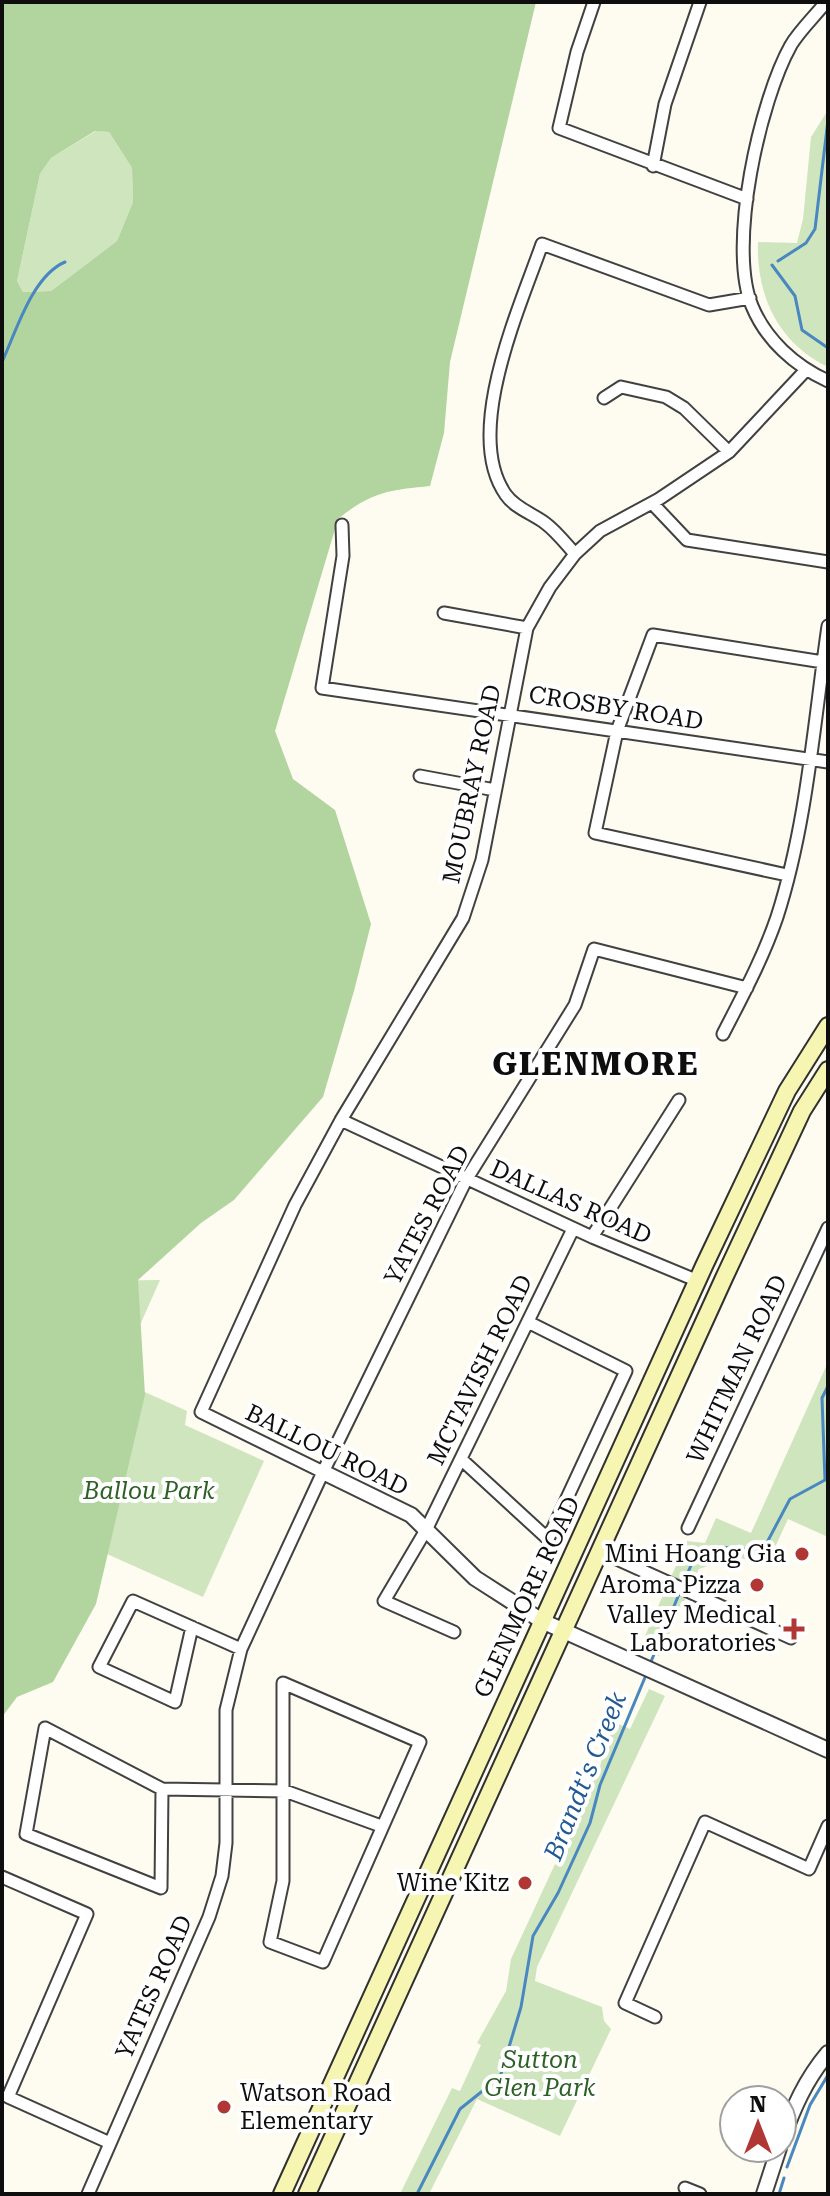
<svg xmlns="http://www.w3.org/2000/svg" width="830" height="2196" font-family="'Roboto Serif',serif">
	<rect width="100%" height="100%" fill="#fefcf1"/>
	<!-- green -->
	<path fill="#cfe5bd" d="M828,110v257c-50,-24 -72,-72 -70,-125l39,1 6,-24 8,-82z
		M96,131l13,1 23,36 1,34 -16,39 -66,50 -28,1 -6,-11 23,-107 11,-16z
		M160,1280l-44,99 71,32 -2,14 79,36 -61,136 -154,-69 -47,-246z
		M828,1362v175l-40,-18 -12,26 -12,12 -14,4 -15,-5 -36,13 -40,87 -19,-9 47,-106 18,2 11,-25 35,15z
		M649,1689l16,7 -128,271 -2,14 67,26 2,14 7,8 -51,107 -83,-37 -48,95h-29l52,-106 8,3 21,-46 -4,-2 29,-52 5,-32 89,-192 4,-20 12,-24 14,6z"/>
	<!-- forest -->
	<path fill="#b2d49e" fill-rule="evenodd" d="M2,2h534l-86,360 -6,71 -14,53c-41,4 -59,6 -92,33l-63,212 18,48 42,31 36,114 -17,67 -31,106 -89,103 -33,23 -63,57 7,115 -49,209 -43,78 -36,15 -15,20zM95,131l14,1 23,36 1,34 -16,39 -66,50 -28,1 -6,-11 23,-107 11,-16z"/>
	<g fill="none" stroke-linecap="round" stroke-linejoin="round">
		<!-- stream -->
		<path stroke="#4987c0" stroke-width="3" d="M778,261l28,-18 9,-14 13,-109
			M772,265l23,31 7,34 26,18
			M2,362c14,-30 30,-86 63,-100
			M650,1664l44,-106 22,-11 47,3 27,-51 35,-19 -3,-82 6,-12
			M787,2167l23,-62 18,-30
			M417,2194l43,-85 40,-32 21,-70 12,-71 25,-43 32,-70 10,-38 46,-110
			M779,2194l5,-16"/>
		<!-- minor casing -->
		<g stroke="#414141" stroke-width="15">
			<path id="minor" d="M594,2l-17,50 -18,76 188,71
				M826,2c-11,14 -26,28 -35,43 -31,55 -64,201 -39,261 14,34 43,60 76,75
				M653,166l12,-62 35,-102
				M604,398l17,-11 45,10 18,11 45,44
				M652,503l35,37 141,22
				M342,525l1,31 -21,132 506,74
				M575,554c-9,-10 -19,-23 -30,-31 -12,-9 -30,-15 -39,-28 -44,-61 14,-188 36,-251l167,61 41,-7
				M444,613l83,15
				M420,776l75,14
				M787,875l-192,-42 22,-102 36,-96 170,27
				M723,1034c20,-39 40,-76 54,-117 30,-93 37,-195 51,-291
				M341,1120l251,117 106,44
				M592,1237l87,-137
				M461,1459l87,80 78,-168 -98,-49
				M323,1472l-122,-60 94,-207 46,-85 122,-202 19,-58 45,-232 23,-41 25,-33 25,-23 59,-32 70,-47 76,-81
				M688,1528l140,-300
				M599,1551l192,87
				M192,1627l-17,75 -76,-35 34,-66 108,48
				M454,1632l-70,-31 42,-71 147,-301
				M283,1683l137,59 -97,220 -53,-20 13,-61z
				M162,1789l-1,99 -135,-54 19,-106 117,61 123,2 96,35
				M2,1877l85,37 -79,183 102,46
				M655,2017l-30,-14 80,-181 104,47 19,-43
				M685,2188l15,6
				M88,2194l121,-277 13,-41 4,-33v-133l15,-61 82,-177 143,-292 109,-175 19,-56 153,39"/>
		</g>
		<!-- tertiary casing -->
		<g stroke="#414141" stroke-width="18">
			<path id="tertiary" d="M323,1472l88,43 64,63 67,43 286,129
				M782,2140c11,-32 24,-61 46,-87
				M764,2194l15,-46"/>
		</g>
		<!-- secondary casing -->
		<g stroke="#303030" stroke-width="20">
			<path id="secondary" d="M282,2194l422,-928 83,-175 41,-65
				M307,2194l417,-916 78,-167 26,-41"/>
		</g>
		<!-- minor -->
		<use href="#minor" stroke="#fff" stroke-width="11"/>
		<!-- tertiary -->
		<use href="#tertiary" stroke="#fff" stroke-width="14"/>
		<!-- secondary -->
		<use href="#secondary" stroke="#f7f5b2" stroke-width="16"/>
	</g>
	<!-- markers -->
	<g fill="#b13734" stroke="#fff" stroke-width="3">
		<circle cx="802" cy="1554" r="8"/>
		<circle cx="757" cy="1585" r="8"/>
		<path d="M790 1617h8v8h8v8h-8v8h-8v-8h-8v-8h8z"/>
		<circle cx="525" cy="1883" r="8"/>
		<circle cx="224" cy="2107" r="8"/>
	</g>
	<g text-anchor="middle" stroke-width="8" stroke-linejoin="round" paint-order="stroke">
		<!-- street labels -->
		<g font-size="24" fill="#0e0e0e" stroke="#fff">
			<text transform="translate(616 708) rotate(9)" y="8">CROSBY ROAD</text>
			<text transform="translate(472 784) rotate(-78)" y="8">MOUBRAY ROAD</text>
			<text transform="translate(571 1202) rotate(24)" y="8">DALLAS ROAD</text>
			<text transform="translate(427 1215) rotate(-62)" y="8">YATES ROAD</text>
			<text transform="translate(737 1369) rotate(-65)" y="8">WHITMAN ROAD</text>
			<text transform="translate(480 1370) rotate(-64)" y="8">MCTAVISH ROAD</text>
			<text transform="translate(327 1450) rotate(26)" y="8">BALLOU ROAD</text>
			<text transform="translate(527 1597) rotate(-65)" y="8">GLENMORE ROAD</text>
			<text transform="translate(154 1987) rotate(-66)" y="8">YATES ROAD</text>
		</g>
		<!-- park labels -->
		<g font-size="24" font-style="italic" fill="#2c6025" stroke="#fff">
			<text x="149" y="1499">Ballou Park</text>
			<text x="540" y="2068">Sutton<tspan x="540" dy="28">Glen Park</tspan></text>
		</g>
		<!-- poi labels -->
		<g font-size="24" fill="#0e0e0e" stroke="#fff" text-anchor="end">
			<text x="786" y="1562">Mini Hoang Gia</text>
			<text x="741" y="1593">Aroma Pizza</text>
			<text x="776" y="1623">Valley Medical<tspan x="776" dy="28">Laboratories</tspan></text>
			<text x="509" y="1891">Wine Kitz</text>
			<text x="240" y="2101" text-anchor="start">Watson Road<tspan x="240" dy="28">Elementary</tspan></text>
		</g>
		<!-- water labels -->
		<g font-size="26" font-style="italic" fill="#235a94" stroke="#fff">
			<text transform="translate(585 1776) rotate(-68)" y="9">Brandt's Creek</text>
		</g>
		<!-- district labels -->
		<g font-size="32" font-weight="bold" letter-spacing="2" fill="#0e0e0e" stroke="#fff">
			<text x="596" y="1075">GLENMORE</text>
		</g>
	</g>
	<!-- border -->
	<rect width="830" height="2196" fill="none" stroke="#0e0e0e" stroke-width="8"/>
	<!-- north arrow -->
	<g transform="translate(758 2124)"><circle r="38" fill="#ffffff" stroke="#9f9f9f" stroke-width="2"/>
	<path d="M0-6L14 30L0 20L-14 30Z" fill="#b13734"/>
	<text y="-12" font-size="22" font-weight="bold" text-anchor="middle" fill="#0e0e0e">N</text>
	</g>
</svg>
